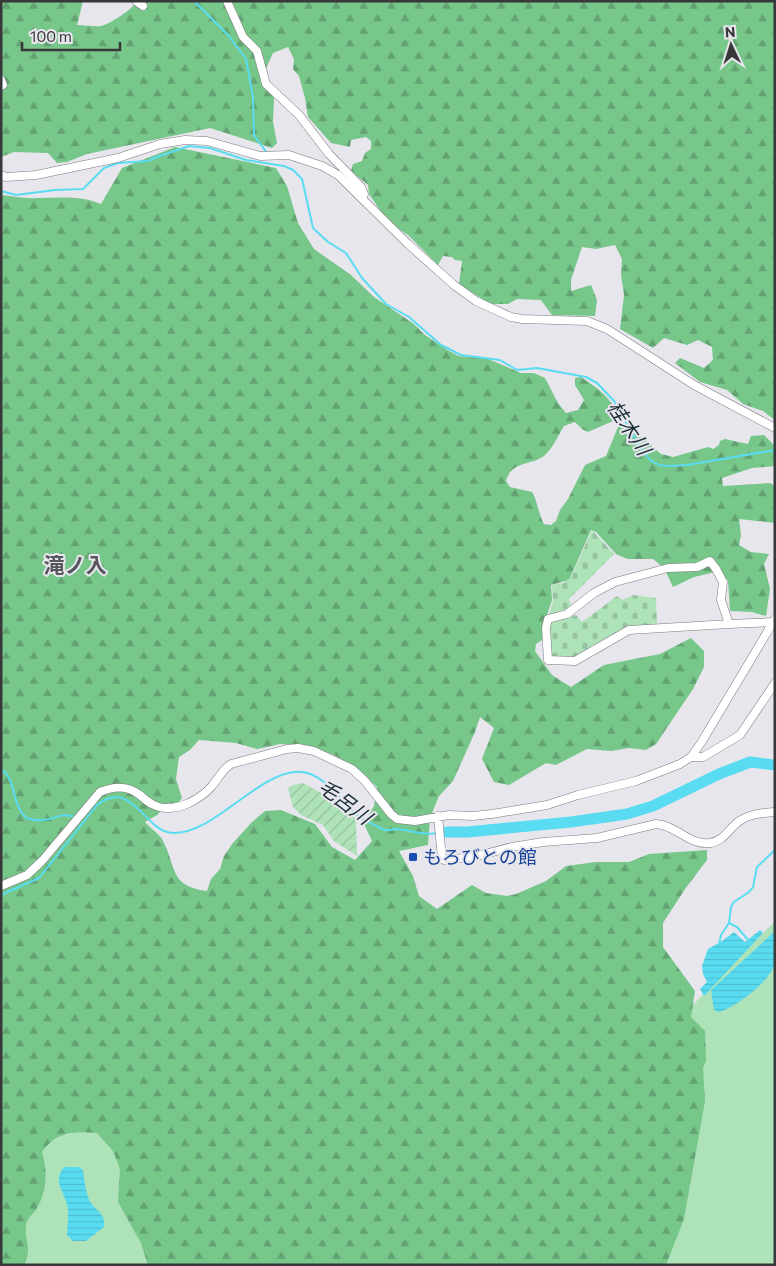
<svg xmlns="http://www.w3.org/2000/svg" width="776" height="1266" font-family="Commissioner,'Noto Sans JP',sans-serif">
	<defs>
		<pattern id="forest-firs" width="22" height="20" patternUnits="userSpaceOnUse" patternTransform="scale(1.25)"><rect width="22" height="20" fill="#77c68a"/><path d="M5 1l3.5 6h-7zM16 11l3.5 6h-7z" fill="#63a272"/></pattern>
		<pattern id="cemetery-stones" width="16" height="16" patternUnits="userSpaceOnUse" patternTransform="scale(1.25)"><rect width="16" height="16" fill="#aee2b8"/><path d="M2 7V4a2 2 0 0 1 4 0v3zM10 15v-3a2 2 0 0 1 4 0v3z" fill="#96c29f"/></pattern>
		<pattern id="garden-furrows" width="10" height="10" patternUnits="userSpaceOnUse" patternTransform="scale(1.25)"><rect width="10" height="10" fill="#aee2b8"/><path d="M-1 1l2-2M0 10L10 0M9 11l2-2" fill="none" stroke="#96c29f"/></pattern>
		<pattern id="water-rules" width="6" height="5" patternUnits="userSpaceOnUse" patternTransform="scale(1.25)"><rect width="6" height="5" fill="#59dcf1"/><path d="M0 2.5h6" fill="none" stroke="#4ebdcf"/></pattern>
	</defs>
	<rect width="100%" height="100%" fill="#e7e6ed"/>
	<!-- grass -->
	<path fill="#aee2b8" d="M775,921v344h-124l36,-254z
		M97,1124l87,141h-166l-8,-63 39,-66z"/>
	<!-- forest -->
	<path fill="url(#forest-firs)" fill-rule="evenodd" d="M1,1h82l-6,24c8,0 17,2 24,1 9,-2 32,-17 36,-25h638v419l-12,-9 -20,-7 -16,-14 -27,-8 -25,-19 5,-5 24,10 9,-8 -1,-13 -14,-7 -11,5 -23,-7 -11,10 -33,-19 4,-34 -3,-20 1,-16 -7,-14 -19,4 -14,-2 -11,33v11l20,-6 6,15 -2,16 -43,-1 -11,-15 -24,-1 -9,5h-18l-31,-20 3,-23 -7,-1 -3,-3 -9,-1 -5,9 -30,-30 -12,-8 -12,-11 -15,-22 -1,-9 -17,-14 2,-7 9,-3 3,-8 6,-4v-8l-5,-4 -15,3 -1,7 -19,-4 -23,-26 -3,-19 -6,-22 -6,-7 1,-10 -6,-12 -15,6 -11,24 12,21 -1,24 4,21 -5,5 -62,-20 -123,26 -20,8 -10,1 -9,-10 -34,-1 -13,5z
		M175,147l101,21 11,18 11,37 16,26 37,26 23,22 40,27 11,11 24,16 10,5 29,3 33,14h13l11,5 13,25 8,10 12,-3 6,-10 -9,-15v-7l6,-1c16,11 29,19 37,38l-5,6 -25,11 -6,-3 -7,-7 -11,4c-6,10 -11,22 -20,30 -13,10 -32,4 -38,25l4,6 22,5c6,10 6,21 12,32l7,1 5,-4 4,-11 8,-11 17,-34 21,-9 12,-29 11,-1 32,28 12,3 35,-10 5,2 6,-4 1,-4 5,-2 23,5 3,-8 13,-1 11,11v20l-23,2 -30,10 1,8 47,-3 5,3v37l-36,-4 2,16 -2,10 12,7 18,2 -5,10 6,25 -4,27 -14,-4 -22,-1 -2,-31 -13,-8 -21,5 -21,10 -9,-19 -11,-9h-26l-11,-5 -20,-22 -5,-2 -22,50 -18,5 1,15 -10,30v10l-6,4 -1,7 17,24 19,12 33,-22 56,-11 31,-16 13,13v16l-11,22 -37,55 -10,6 -17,-2 -18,3 -24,-2 -31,16 -10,-2 -37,22 -15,-3 -12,-23 12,-31 -14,-11 -5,15 -22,49 -14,15 -9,22 -2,27 -29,6 14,25 6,20 18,13 35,-24 14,8 21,3 9,-2 30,-13 20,-15 30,-4h33l20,-8 58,-4v10l-22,29 -22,34v24l32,44 -4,26 14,14 1,30 -3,7 2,33 -21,118 -18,46h-518l-7,-22 -23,-41 2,-33 -7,-18 -16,-18c-24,-2 -40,-2 -55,19 6,21 5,39 -6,58 -4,5 -10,9 -10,16 -2,16 7,21 -2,39h-23v-1070c12,1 24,4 35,3 23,0 44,-3 65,6l21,-36zM199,740l37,3 21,6 23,-5 28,2 26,9 21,12 22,20 -3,19 -10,18 8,17 -17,19 -23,-13 -17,-23 -34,-14 -16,1 -13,11 -20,22 -8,12 -4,13 -9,10 -4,12c-39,-5 -30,-25 -45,-52 -4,-6 -12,-11 -17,-17l12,-7 11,-12h10l4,-5 -6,-19 3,-22 11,-7z"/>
	<!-- cemetery -->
	<path fill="url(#cemetery-stones)" d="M592,530l22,24 -45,45 3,10 -24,9 5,-17 -1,-16 12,-2 7,-6z
		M633,595l23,3 1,27 -29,2 -54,32 -24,-1 -2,-30 3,-6 25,-7 6,7 35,-26 6,4z"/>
	<!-- garden -->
	<path fill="url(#garden-furrows)" d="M303,783l29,16 24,19 1,38 -23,-15 -11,-16 -22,-10 -8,-8 -5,-19 5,-3z"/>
	<!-- water -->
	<path fill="url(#water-rules)" d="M760,930l3,3 -59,63 -4,-7 7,-7 -4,-8 -1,-8 6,-17 14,-8 12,-9 11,10z
		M775,931c0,10 1,23 0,32 -4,18 -39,44 -56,49l-5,-2 -3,-20z
		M64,1167h15l4,3c1,9 2,18 5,27 4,13 19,15 16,30l-18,14h-13l-6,-6c0,-9 2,-17 1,-25 -1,-15 -17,-28 -4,-43z"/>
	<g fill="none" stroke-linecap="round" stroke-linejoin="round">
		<!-- stream -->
		<path stroke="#59dcf1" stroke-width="2" d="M194,1l34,34 18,24 7,38 1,38 13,18
			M1,191l15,4 39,-5 28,-1 21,-21 14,-5 30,-2 9,-4 32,-11 21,2 36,12 38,6 9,4 9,9 11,49 15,14 18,11 16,25 24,26 23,13 32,28 20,10 39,5 17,10 20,-2 49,9 11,6 17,18 25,45 11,14 9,5 9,1 19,-1 88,-15
			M1,769c16,11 10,35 25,49 5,1 11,3 17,2 14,-1 16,-8 33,-3
			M1,895l38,-17 58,-73c33,-26 47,21 70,27 42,10 92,-64 135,-60 24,2 41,34 59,46 3,2 21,11 24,12 3,1 8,-1 11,-1 15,1 27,7 41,4
			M729,923l8,4 12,14
			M719,944l2,-9 8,-12 2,-16 3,-5 15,-10 4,-5 4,-20 18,-17"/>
		<!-- river -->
		<path stroke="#59dcf1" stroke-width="11" d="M447,832h20l104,-10 56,-8 26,-8 66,-32 31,-12 25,3"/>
		<!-- minor casing -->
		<g stroke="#7b7980" stroke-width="9">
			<path id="minor" d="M136,1l7,5
				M227,1l16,36 14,14 9,33 33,31 30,39 32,33 3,7 -1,4
				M1,80l2,5 -2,1
				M1,175l5,2 30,-2 82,-17 42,-14 25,-4 22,1 53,15 29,-1 33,11 16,9 70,69 46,41 22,16 35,16 11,2 65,2 20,8 87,56 81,43
				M710,561l6,8 7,13 -2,18 8,24 -100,6 -54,31 -27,-1 -2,-32 2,-9 19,-5 27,-21 21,-11 53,-14 29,-1z
				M729,624l44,-2
				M691,757h12l37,-22 35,-52
				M438,816l4,43 2,1 29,-3 39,-10 31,-5 54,-4 59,-14c20,1 34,22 54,19 15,-2 19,-16 31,-23 9,-6 22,-7 34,-8
				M1,886l26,-11 15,-14 58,-69c14,-6 27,-7 40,3 4,3 7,7 12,9 11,7 26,4 37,-1 8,-4 16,-9 22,-16 7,-8 11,-17 20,-23l56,-15 11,-1 16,3 38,18 13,12 26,33 6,5 18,2 34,-6 23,1 20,-2 55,-9 31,-10 58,-14 44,-17 11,-7 10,-14 74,-124"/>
		</g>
		<!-- minor -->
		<use href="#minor" stroke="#fff" stroke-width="8"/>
	</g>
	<!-- markers -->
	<rect fill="#1a4fb4" stroke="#e7e6ed" stroke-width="2" x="408" y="852" width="10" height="10" rx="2.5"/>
	<g text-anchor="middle" stroke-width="4" stroke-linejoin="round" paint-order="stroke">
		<!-- transit labels -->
		<g font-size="19" fill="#164399" stroke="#e7e6ed" text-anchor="start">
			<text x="423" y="864">もろびとの館</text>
		</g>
		<!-- water labels -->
		<g font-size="20" font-style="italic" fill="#172d31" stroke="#e7e6ed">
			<text transform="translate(629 428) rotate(56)" y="7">桂木川</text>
			<text transform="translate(345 802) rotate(37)" y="7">毛呂川</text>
		</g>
		<!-- quarter labels -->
		<g font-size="21" font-weight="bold" fill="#58565d" stroke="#e7e6ed">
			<text x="75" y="573">滝ノ入</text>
		</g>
	</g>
	<!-- border -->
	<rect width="776" height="1266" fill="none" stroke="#38373a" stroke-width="5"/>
	<!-- north arrow -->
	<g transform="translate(731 45) rotate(356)" stroke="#e7e6ed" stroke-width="4" paint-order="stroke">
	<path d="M0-4L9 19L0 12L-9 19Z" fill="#38373a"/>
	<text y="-8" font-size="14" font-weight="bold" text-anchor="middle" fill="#38373a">N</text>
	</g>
	<!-- scale -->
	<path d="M22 42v8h98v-8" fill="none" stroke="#38373a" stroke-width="2.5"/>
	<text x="30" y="42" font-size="15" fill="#38373a" stroke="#e7e6ed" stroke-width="4" paint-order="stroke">100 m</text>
</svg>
